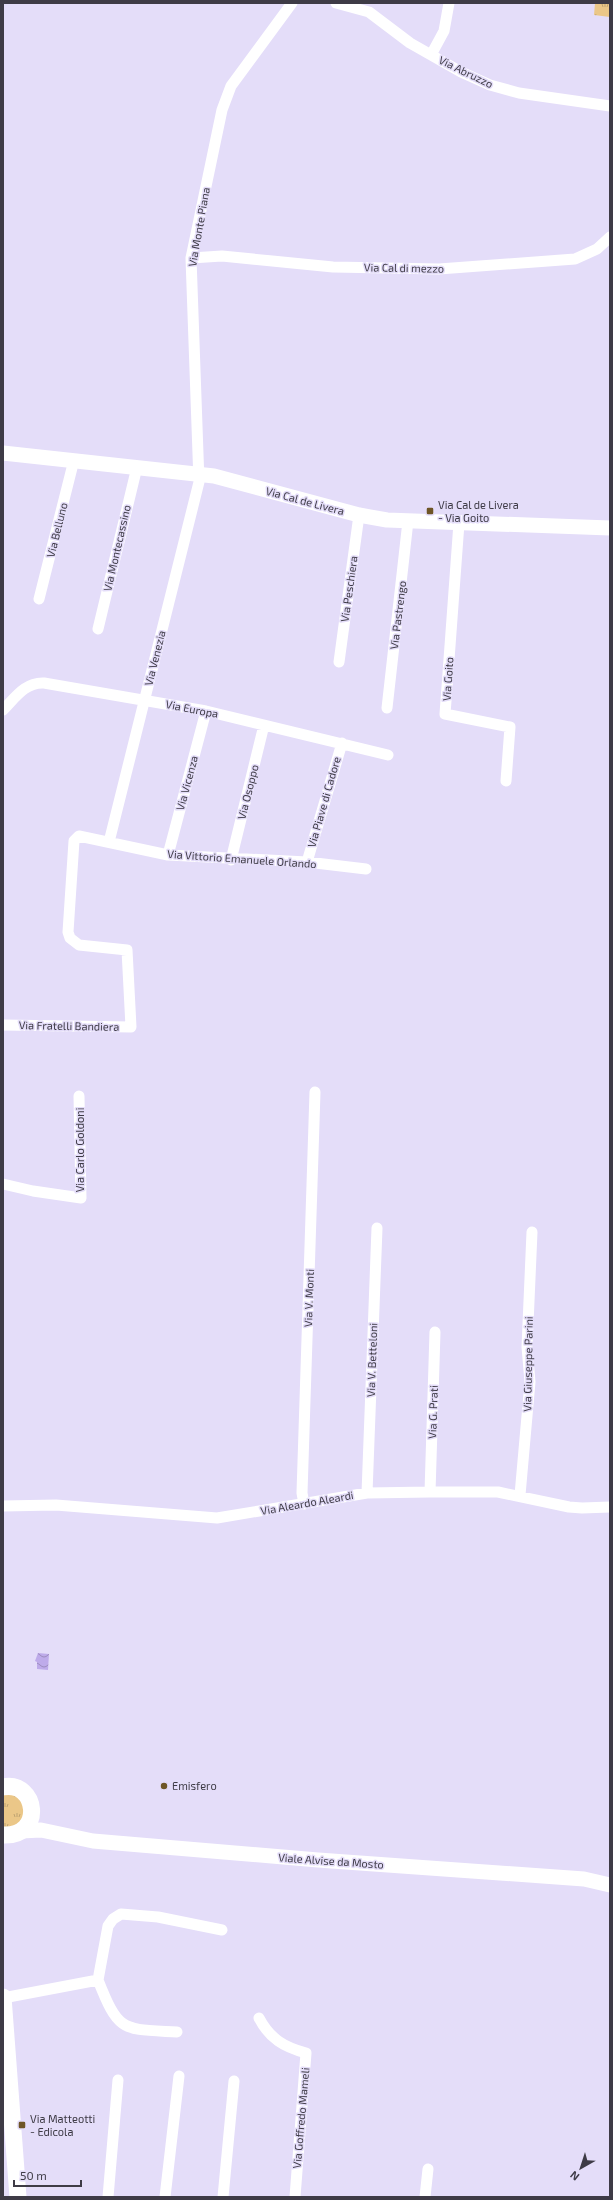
<svg xmlns="http://www.w3.org/2000/svg" width="613" height="2200" font-family="'Exo 2',sans-serif">
	<defs>
		<pattern id="grass-tufts" width="24" height="20" patternUnits="userSpaceOnUse"><rect width="24" height="20" fill="#ebc788"/><path d="M3 7l-1-3M5 7V3M7 7l1-3M15 17l-1-3M17 17v-4M19 17l1-3" fill="none" stroke="#c0a371"/></pattern>
		<pattern id="water-waves" width="16" height="10" patternUnits="userSpaceOnUse"><rect width="16" height="10" fill="#beabea"/><path d="M0 5q4-4 8 0t8 0" fill="none" stroke="#9c8cbf"/></pattern>
	</defs>
	<rect width="100%" height="100%" fill="#e4ddf9"/>
	<!-- grass -->
	<path fill="url(#grass-tufts)" d="M595,3h15v14l-16,-2z
		M6,1791l18,9 1,20 -22,11v-39z"/>
	<!-- water -->
	<path fill="url(#water-waves)" d="M38,1653l11,1 -1,16 -11,-1v-7l-2,-1z"/>
	<g fill="none" stroke-linecap="round" stroke-linejoin="round">
		<!-- street -->
		<path stroke="#fff" stroke-width="11" d="M336,3l33,9 41,31 51,29 29,13 29,8 91,13
			M431,55l13,-24 5,-28
			M191,258l31,-2 111,11 106,2 136,-10 22,-10 13,-12
			M459,523l-14,191 65,13 -4,54
			M39,599l35,-139
			M98,629l39,-162
			M339,662l20,-147
			M387,708l21,-187
			M3,710c12,-12 22,-28 41,-27l162,28 182,44
			M109,842l90,-360 -8,-224 31,-148 9,-24 61,-83
			M168,855l38,-144
			M231,860l33,-135
			M307,862l35,-119
			M3,1025l128,2 -4,-77 -48,-5 -9,-7 -2,-6 6,-91 5,-5 89,19 139,7 59,7
			M3,1184l30,7 48,7 -2,-102
			M430,1492l5,-160
			M367,1493l10,-265
			M520,1495l10,-113 -3,-35 5,-115
			M304,1504l-2,-11 13,-401
			M3,1506l53,-1 161,13 150,-25 63,-1h68l71,15 13,1 28,-1
			M98,1980l10,-54 5,-7 8,-5 37,3 64,13
			M3,1998l95,-18c21,53 24,49 79,52
			M259,2018c11,21 25,29 47,35l-11,144
			M108,2197l10,-117
			M165,2197l14,-121
			M223,2197l11,-116
			M425,2197l3,-28"/>
		<!-- secondary -->
		<path stroke="#fff" stroke-width="15" d="M3,453l211,23 145,39 28,5 223,8
			M21,1831l20,-1 52,11 225,19 266,19 26,6"/>
		<!-- primary -->
		<path stroke="#fff" stroke-width="17" d="M3,1787c34,-7 42,50 0,48
			M3,1997l15,200"/>
	</g>
	<!-- markers -->
	<g fill="#6e5526" stroke="#e4ddf9" stroke-width="1.5">
		<rect x="426" y="507" width="8" height="8" rx="2"/>
		<circle cx="164" cy="1786" r="4"/>
		<rect x="18" y="2121" width="8" height="8" rx="2"/>
	</g>
	<g text-anchor="middle" stroke-width="3" stroke-linejoin="round" paint-order="stroke">
		<!-- street labels -->
		<g font-size="11" fill="#3e3b46" stroke="#e4ddf9">
			<text transform="translate(466 72) rotate(26)" y="4">Via Abruzzo</text>
			<text transform="translate(199 227) rotate(-80)" y="4">Via Monte Piana</text>
			<text transform="translate(404 268) rotate(1)" y="4">Via Cal di mezzo</text>
			<text transform="translate(305 501) rotate(15)" y="4">Via Cal de Livera</text>
			<text transform="translate(57 530) rotate(-76)" y="4">Via Belluno</text>
			<text transform="translate(117 548) rotate(-77)" y="4">Via Montecassino</text>
			<text transform="translate(349 589) rotate(-82)" y="4">Via Peschiera</text>
			<text transform="translate(398 615) rotate(-83)" y="4">Via Pastrengo</text>
			<text transform="translate(155 658) rotate(-76)" y="4">Via Venezia</text>
			<text transform="translate(448 679) rotate(-86)" y="4">Via Goito</text>
			<text transform="translate(192 709) rotate(11)" y="4">Via Europa</text>
			<text transform="translate(187 783) rotate(-75)" y="4">Via Vicenza</text>
			<text transform="translate(248 792) rotate(-76)" y="4">Via Osoppo</text>
			<text transform="translate(324 802) rotate(-74)" y="4">Via Piave di Cadore</text>
			<text transform="translate(242 859) rotate(4)" y="4">Via Vittorio Emanuele Orlando</text>
			<text transform="translate(69 1026) rotate(1)" y="4">Via Fratelli Bandiera</text>
			<text transform="translate(80 1150) rotate(-90)" y="4">Via Carlo Goldoni</text>
			<text transform="translate(309 1298) rotate(-88)" y="4">Via V. Monti</text>
			<text transform="translate(372 1360) rotate(-88)" y="4">Via V. Betteloni</text>
			<text transform="translate(528 1364) rotate(-89)" y="4">Via Giuseppe Parini</text>
			<text transform="translate(433 1412) rotate(-88)" y="4">Via G. Prati</text>
			<text transform="translate(307 1503) rotate(-10)" y="4">Via Aleardo Aleardi</text>
			<text transform="translate(331 1861) rotate(4)" y="4">Viale Alvise da Mosto</text>
			<text transform="translate(301 2118) rotate(-85)" y="4">Via Goffredo Mameli</text>
		</g>
		<!-- poi labels -->
		<g font-size="11" fill="#3e3b46" stroke="#e4ddf9" text-anchor="start">
			<text x="438" y="509">Via Cal de Livera<tspan x="438" dy="13">- Via Goito</tspan></text>
			<text x="172" y="1790">Emisfero</text>
			<text x="30" y="2123">Via Matteotti<tspan x="30" dy="13">- Edicola</tspan></text>
		</g>
	</g>
	<!-- border -->
	<rect width="613" height="2200" fill="none" stroke="#3e3b46" stroke-width="8"/>
	<!-- north arrow -->
	<g transform="translate(581 2168) rotate(219)" stroke="#e4ddf9" stroke-width="3" paint-order="stroke">
	<path d="M0-3L7 15L0 10L-7 15Z" fill="#3e3b46"/>
	<text y="-6" font-size="11" font-weight="bold" text-anchor="middle" fill="#3e3b46">N</text>
	</g>
	<!-- scale -->
	<path d="M14 2180v6h67v-6" fill="none" stroke="#3e3b46" stroke-width="2"/>
	<text x="20" y="2180" font-size="12" fill="#3e3b46" stroke="#e4ddf9" stroke-width="3" paint-order="stroke">50 m</text>
</svg>
